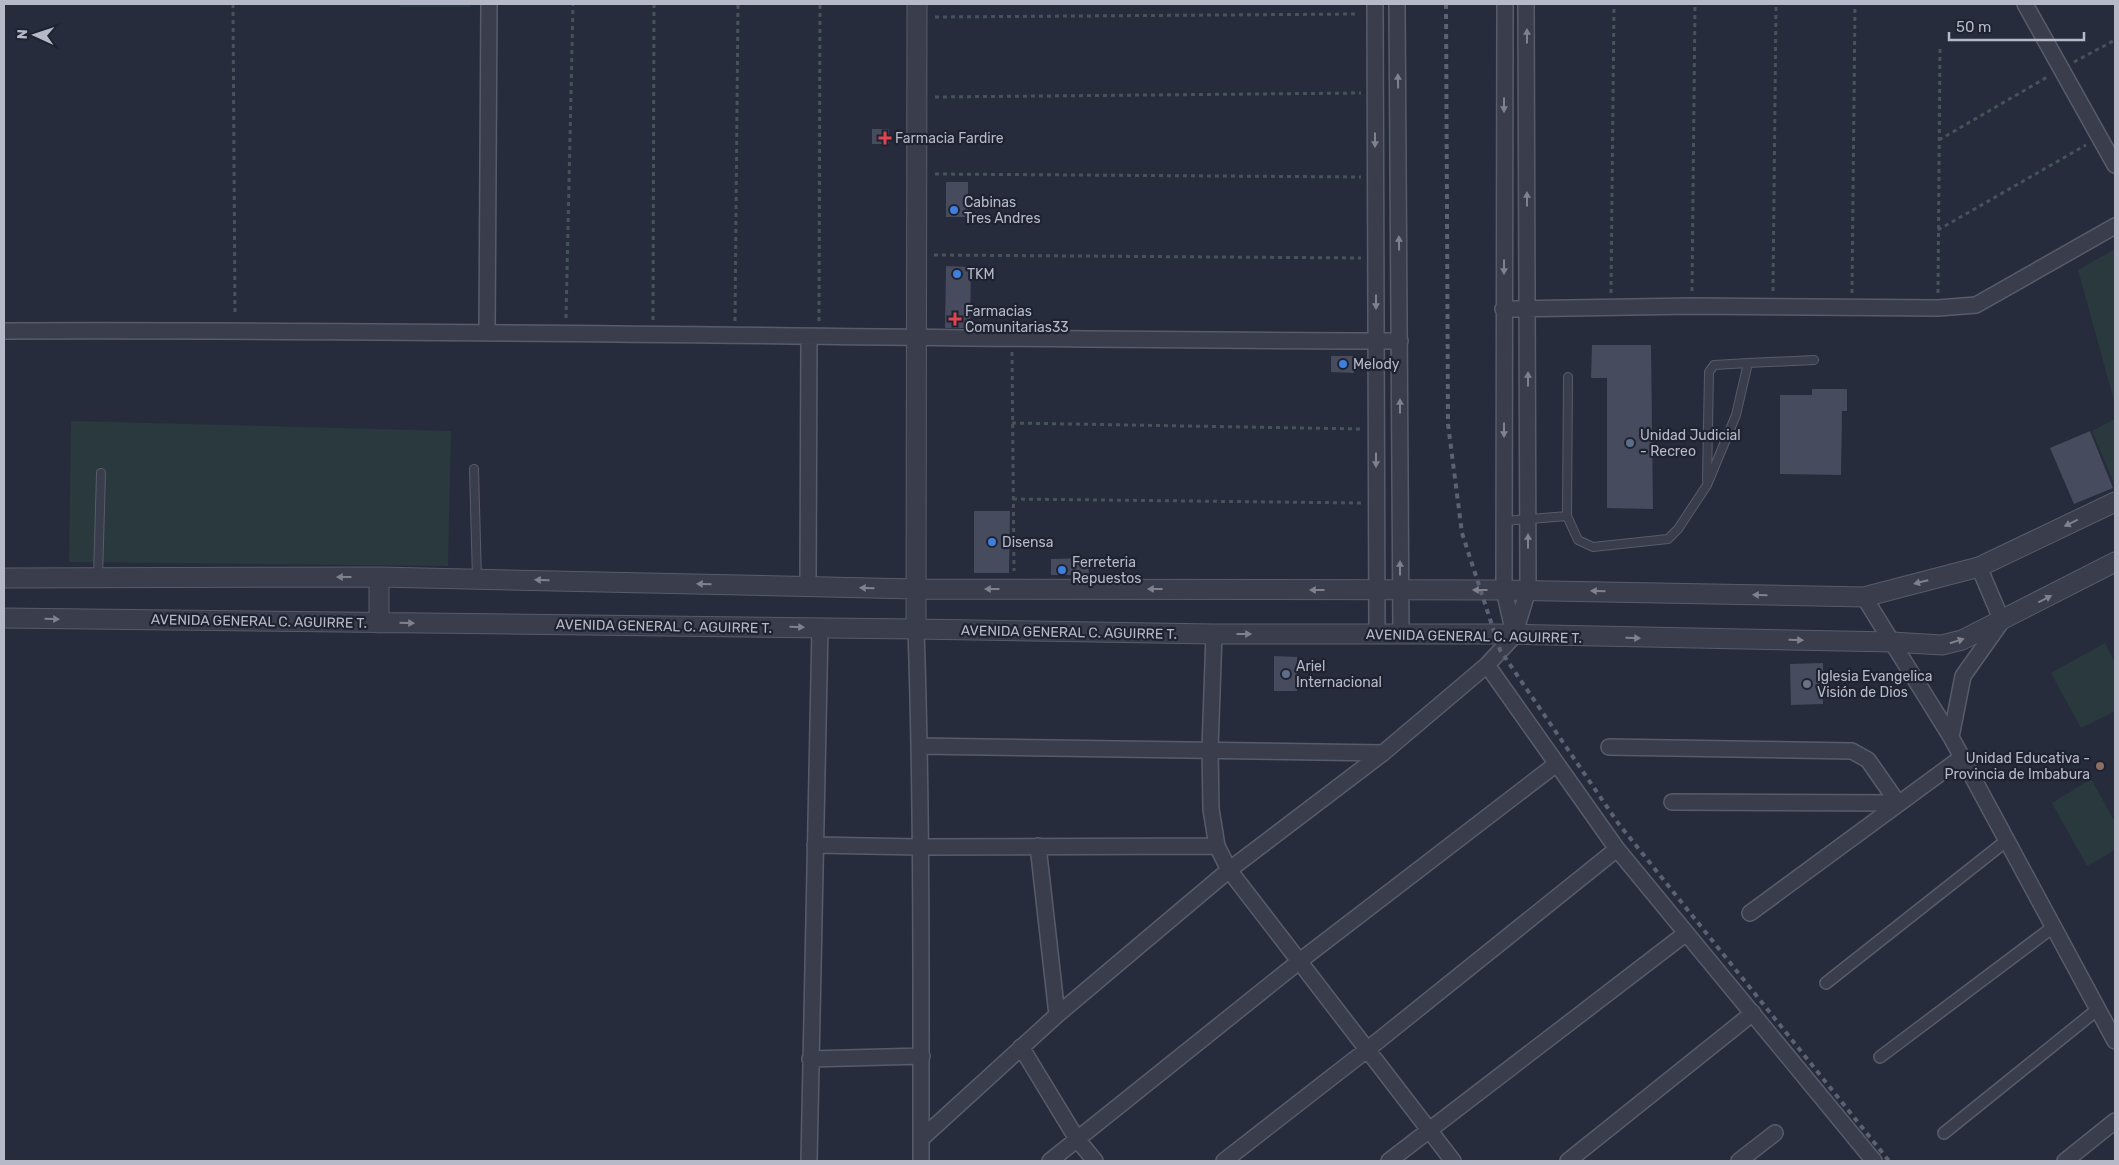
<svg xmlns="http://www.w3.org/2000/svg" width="2119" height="1165" font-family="Rubik,sans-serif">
	<rect width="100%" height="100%" fill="#262c3c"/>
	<!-- green -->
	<path fill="#29393e" d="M400,4h71v3h-71z
		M2115,249v155l-37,-134z
		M2115,419v67l-23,-55z
		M71,421l380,10 -3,135 -379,-4z
		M2105,643l10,20v48l-34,17 -30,-55z
		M2091,779l24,43v28l-28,16 -35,-63z"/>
	<!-- building -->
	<path fill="#464b5d" d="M872,129h17v15h-17z
		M946,182h22v35h-22z
		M946,266l25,1 -1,61h-25z
		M1592,345h59l2,164 -46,-1v-130h-16z
		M1331,356h24l-1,17 -23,-1z
		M1812,389h35v22h-5l-1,64 -61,-1v-79h32z
		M2090,431l23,57 -39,16 -24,-56z
		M974,511h36l-1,62h-35z
		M1088,558l1,17h-38v-16z
		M1274,656l23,1v34h-23z
		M1823,663v41l-32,1 -1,-41z"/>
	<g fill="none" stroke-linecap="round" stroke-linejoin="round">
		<!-- service casing -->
		<g stroke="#585c6a" stroke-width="10">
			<path id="service" d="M474,469l3,110
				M1707,480l2,-108 5,-7 34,-2
				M1567,516l1,-139
				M1504,521l63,-5 11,24 15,7 75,-8 10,-10 29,-44 29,-70 12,-52 66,-3
				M98,578l3,-105"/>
		</g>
		<!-- pedestrian casing -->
		<g stroke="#585c6a" stroke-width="14">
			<path id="pedestrian" d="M1826,983l180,-142
				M1880,1057l173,-130
				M1944,1133l154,-124"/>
		</g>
		<!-- minor casing -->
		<g stroke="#585c6a" stroke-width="18">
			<path id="minor" d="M1375,4l2,630
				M1397,4l4,630
				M1505,4l-1,586 10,44
				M2025,4l90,161
				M1503,309l189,-3 246,2 38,-3 139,-79
				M4,331c465,-2 931,9 1396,10
				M487,333l2,-329
				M808,586l1,-249
				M1864,597l87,140 164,304
				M916,629c6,177 5,355 5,532
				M1214,634l-4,115 1,60 6,37 12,24 224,291
				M1487,665l130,184 257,312
				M1951,737l12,-61 39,-55 -23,-54
				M920,746l463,7
				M1609,747l243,4 16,9 30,43
				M1672,802l226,1
				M815,845l104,2 298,-1
				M1038,846l19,169
				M1750,913l211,-155
				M1021,1047l56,92 18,22
				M810,1059l112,-3
				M921,1139l136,-124 172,-145 154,-117 104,-88 27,-29 14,-46 -2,-586
				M809,1161l11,-533
				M1050,1161l251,-201 254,-195
				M1224,1161l144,-112 249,-200
				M1389,1161l296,-227
				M1568,1161l185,-148
				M1739,1161l36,-28
				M2065,1161l50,-40"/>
		</g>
		<!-- tertiary casing -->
		<g stroke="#585c6a" stroke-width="21">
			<path id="tertiary" d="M379,577v46
				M4,578l375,-1 536,12 589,1 360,7 115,-30 136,-65
				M4,618l912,11 298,5h282l396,8 50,3 20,-5 153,-78
				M916,629l1,-625"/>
		</g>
		<!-- path -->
		<path stroke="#46545a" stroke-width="3" stroke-dasharray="4 4" stroke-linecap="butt" d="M233,4l2,312
			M935,17l424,-3
			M2074,62l41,-22
			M935,97l426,-4
			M1939,140l110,-64
			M935,174l426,3
			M1938,230l148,-85
			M934,255l427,3
			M1692,291l3,-287
			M1773,291l3,-287
			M1611,293l3,-289
			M1852,293l3,-289
			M1938,293l2,-245
			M566,318l7,-314
			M653,320l1,-316
			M735,321l3,-317
			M819,321l1,-317
			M1012,352l2,219
			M1012,423l350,6
			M1013,499l350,4"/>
		<!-- service -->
		<use href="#service" stroke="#3a3e4c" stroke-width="8"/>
		<!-- pedestrian -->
		<use href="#pedestrian" stroke="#3a3e4c" stroke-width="11"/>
		<!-- minor -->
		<use href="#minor" stroke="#3a3e4c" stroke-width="15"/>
		<!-- tertiary -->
		<use href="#tertiary" stroke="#3a3e4c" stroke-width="19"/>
		<!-- rail -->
		<path stroke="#5c6273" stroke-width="4" stroke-dasharray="5 5" stroke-linecap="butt" d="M1446,4l2,420 14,109 38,117 118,173 271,338"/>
	</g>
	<!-- one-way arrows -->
	<defs><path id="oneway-solid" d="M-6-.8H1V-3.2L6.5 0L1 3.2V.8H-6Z" transform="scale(1.25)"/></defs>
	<g fill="#7e8290">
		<use href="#oneway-solid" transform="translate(1527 36) rotate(-90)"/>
		<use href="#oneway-solid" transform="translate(1398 81) rotate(-91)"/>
		<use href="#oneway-solid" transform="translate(1504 105) rotate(90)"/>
		<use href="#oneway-solid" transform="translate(1375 140) rotate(90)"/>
		<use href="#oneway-solid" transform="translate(1527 199) rotate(-90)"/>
		<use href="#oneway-solid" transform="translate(1399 243) rotate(-91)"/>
		<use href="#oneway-solid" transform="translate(1504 267) rotate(90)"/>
		<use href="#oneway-solid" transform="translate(1376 302) rotate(90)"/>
		<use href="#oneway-solid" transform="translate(1528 379) rotate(-90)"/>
		<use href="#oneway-solid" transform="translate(1400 406) rotate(-90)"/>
		<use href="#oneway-solid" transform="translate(1504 430) rotate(90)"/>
		<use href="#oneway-solid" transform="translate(1376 460) rotate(90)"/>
		<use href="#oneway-solid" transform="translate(2071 523) rotate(154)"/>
		<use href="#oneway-solid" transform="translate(1528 541) rotate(-90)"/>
		<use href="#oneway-solid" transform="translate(1400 568) rotate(-90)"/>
		<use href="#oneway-solid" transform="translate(344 577) rotate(180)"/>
		<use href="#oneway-solid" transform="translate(542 580) rotate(-179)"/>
		<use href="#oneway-solid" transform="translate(1921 582) rotate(166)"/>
		<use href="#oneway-solid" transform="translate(704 584) rotate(-179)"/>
		<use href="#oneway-solid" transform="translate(867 588) rotate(-179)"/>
		<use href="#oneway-solid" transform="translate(992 589) rotate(-180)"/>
		<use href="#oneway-solid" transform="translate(1155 589) rotate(-180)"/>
		<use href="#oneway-solid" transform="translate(1317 590) rotate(-180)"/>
		<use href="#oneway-solid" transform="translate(1480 590) rotate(180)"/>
		<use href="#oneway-solid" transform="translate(1598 591) rotate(-179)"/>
		<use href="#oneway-solid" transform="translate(1760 595) rotate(-179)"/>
		<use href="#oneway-solid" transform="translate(2045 599) rotate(-27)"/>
		<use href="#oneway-solid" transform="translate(52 619) rotate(1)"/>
		<use href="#oneway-solid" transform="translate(407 623) rotate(1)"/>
		<use href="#oneway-solid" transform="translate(797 627) rotate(1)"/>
		<use href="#oneway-solid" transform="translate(1244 634)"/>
		<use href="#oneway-solid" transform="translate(1633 638) rotate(1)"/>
		<use href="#oneway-solid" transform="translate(1796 640) rotate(1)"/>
		<use href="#oneway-solid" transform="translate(1957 641) rotate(-18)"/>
	</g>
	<!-- markers -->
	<g fill="#e0444e" stroke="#1f2331" stroke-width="2">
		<path d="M882.5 130.5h5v5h5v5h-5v5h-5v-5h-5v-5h5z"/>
		<path d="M952.5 311.5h5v5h5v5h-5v5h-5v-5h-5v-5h5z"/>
	</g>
	<g fill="#3f7fe0" stroke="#1f2331" stroke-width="2">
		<circle cx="954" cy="210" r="5"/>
		<circle cx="957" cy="274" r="5"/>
		<circle cx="1343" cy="364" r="5"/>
		<circle cx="992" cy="542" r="5"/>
		<circle cx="1062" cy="570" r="5"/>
	</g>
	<g fill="#5c6f8a" stroke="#1f2331" stroke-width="2">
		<circle cx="1630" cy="443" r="5"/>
		<circle cx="1286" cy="674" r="5"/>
	</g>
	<circle fill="#6b7280" stroke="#1f2331" stroke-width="2" cx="1807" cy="684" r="5"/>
	<circle fill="#8d6e63" stroke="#1f2331" stroke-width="2" cx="2100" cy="766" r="5"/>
	<g text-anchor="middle" stroke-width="4.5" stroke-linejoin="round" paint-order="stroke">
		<!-- poi labels -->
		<g font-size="14" fill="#b6b9c7" stroke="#1f2331" text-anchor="start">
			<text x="895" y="143">Farmacia Fardire</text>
			<text x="964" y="207">Cabinas<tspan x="964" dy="16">Tres Andres</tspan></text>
			<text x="967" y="279">TKM</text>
			<text x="965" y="316">Farmacias<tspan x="965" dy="16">Comunitarias33</tspan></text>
			<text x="1353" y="369">Melody</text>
			<text x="1640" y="440">Unidad Judicial<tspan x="1640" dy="16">- Recreo</tspan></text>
			<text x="1002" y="547">Disensa</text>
			<text x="1072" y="567">Ferreteria<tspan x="1072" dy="16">Repuestos</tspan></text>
			<text x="1296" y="671">Ariel<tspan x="1296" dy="16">Internacional</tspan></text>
			<text x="1817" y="681">Iglesia Evangelica<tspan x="1817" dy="16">Visión de Dios</tspan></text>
			<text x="2090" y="763" text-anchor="end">Unidad Educativa -<tspan x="2090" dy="16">Provincia de Imbabura</tspan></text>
		</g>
		<!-- street labels -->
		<g font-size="14" fill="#b6b9c7" stroke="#1f2331">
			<text transform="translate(259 621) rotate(1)" y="5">AVENIDA GENERAL C. AGUIRRE T.</text>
			<text transform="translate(664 626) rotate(1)" y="5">AVENIDA GENERAL C. AGUIRRE T.</text>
			<text transform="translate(1069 632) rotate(1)" y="5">AVENIDA GENERAL C. AGUIRRE T.</text>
			<text transform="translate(1474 636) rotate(1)" y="5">AVENIDA GENERAL C. AGUIRRE T.</text>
		</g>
	</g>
	<!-- border -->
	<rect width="2119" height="1165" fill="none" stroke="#b6b9c7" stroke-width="10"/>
	<!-- north arrow -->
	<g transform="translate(35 35) rotate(273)" stroke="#1f2331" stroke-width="4" paint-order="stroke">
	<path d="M0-4L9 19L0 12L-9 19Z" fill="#b6b9c7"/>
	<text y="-8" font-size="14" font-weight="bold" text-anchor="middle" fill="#b6b9c7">N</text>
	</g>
	<!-- scale -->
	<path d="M1949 32v8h135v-8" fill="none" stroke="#b6b9c7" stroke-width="2.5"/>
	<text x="1956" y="32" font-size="15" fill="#b6b9c7" stroke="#1f2331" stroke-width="4" paint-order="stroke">50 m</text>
</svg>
